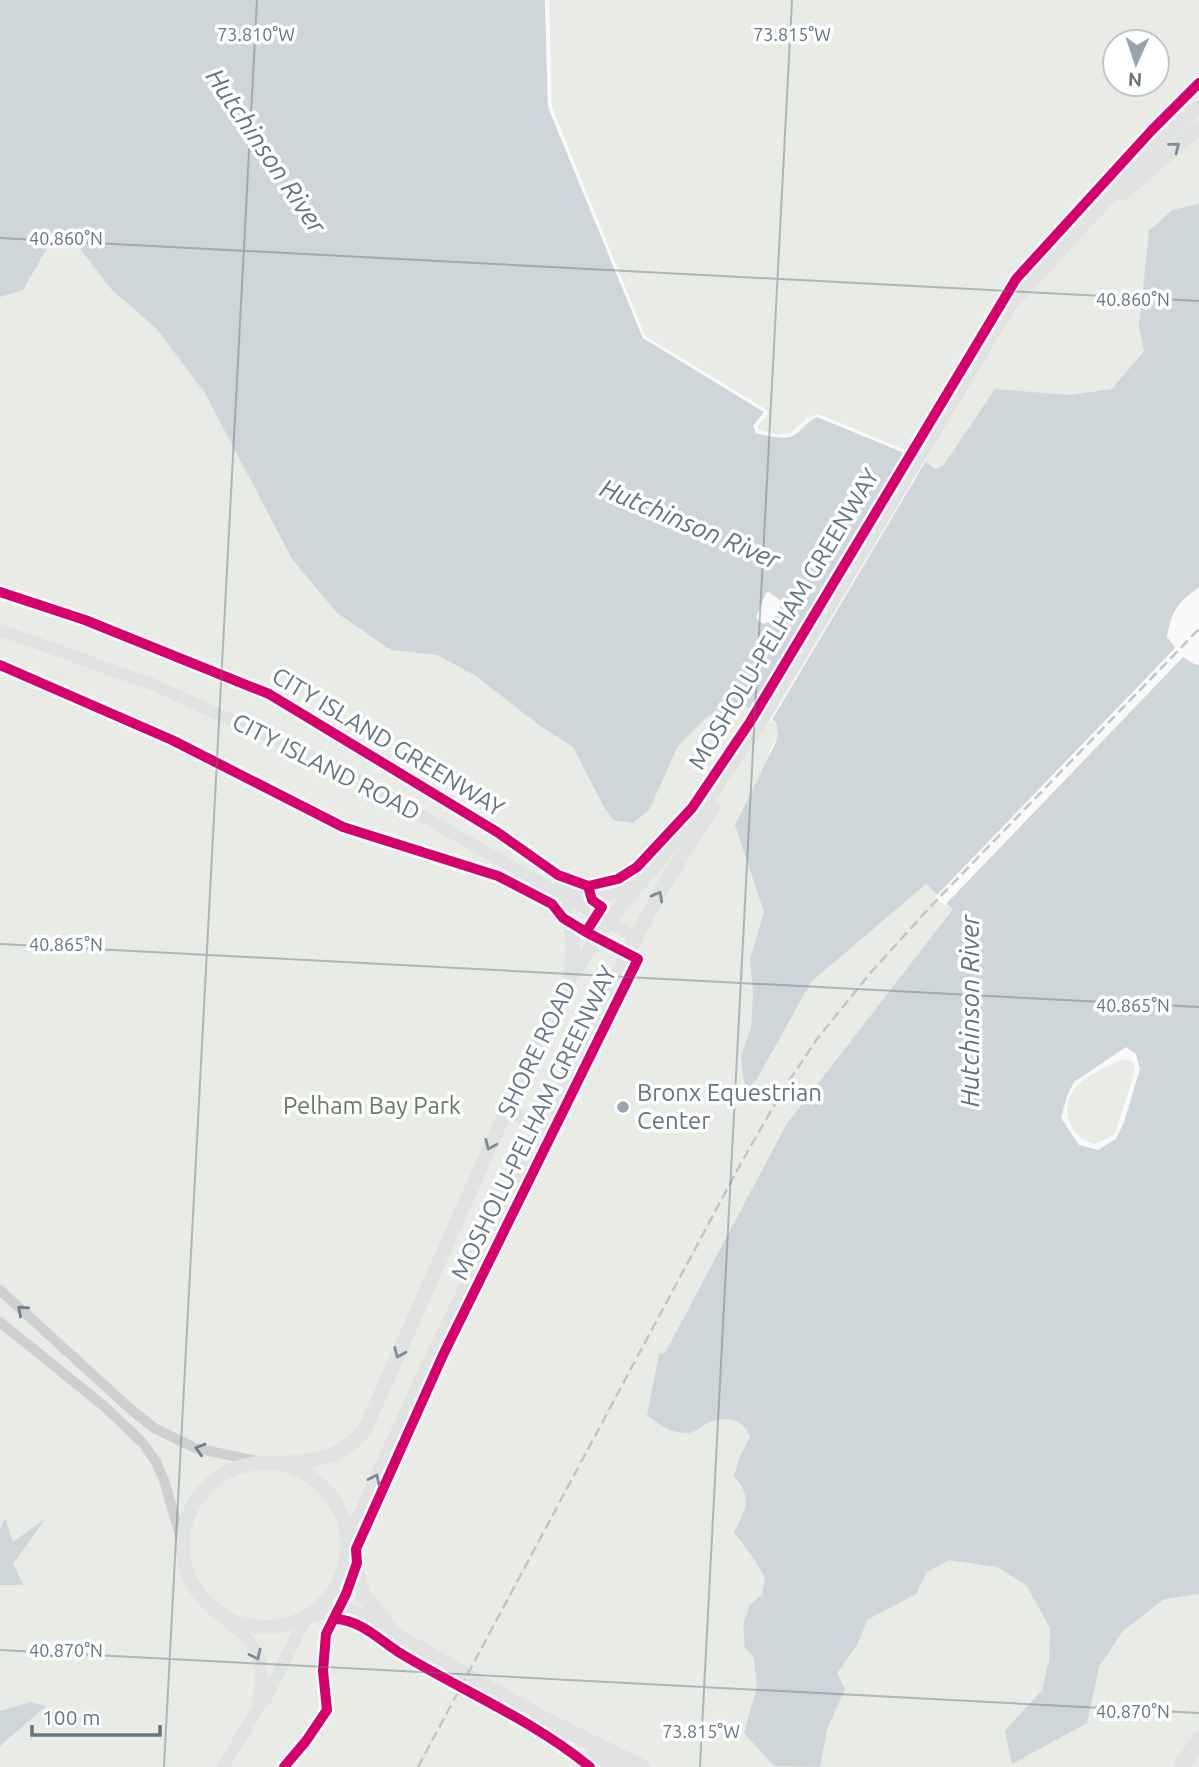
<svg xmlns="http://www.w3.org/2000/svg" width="1199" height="1767" font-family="Ubuntu,sans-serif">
	<rect width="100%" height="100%" fill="#f9f9f9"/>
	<!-- green -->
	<path fill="#e8ebe6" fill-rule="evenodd" d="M545,0h654v415l-121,120 -261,-117 -25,18 -36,-3 -109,-90 -99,-236zM1115,42h42v42h-42z
		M0,38l765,551 15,7 2,7 -36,104 30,15 2,13 -9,17 158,132 26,25 246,626v232h-1199zM769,592l11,8 1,5 -7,14 -10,5 -5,-2 -3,-5 10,-24z
		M1123,1059c7,1 11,3 12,11l-20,64 -20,10c-27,-6 -38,-41 -16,-60 12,-11 29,-18 44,-25z"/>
	<!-- water -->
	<path fill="#ced6d9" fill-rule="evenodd" d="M0,0h545l3,107 95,231 121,74 -10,14 2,7c11,3 26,7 37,3 9,-5 15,-14 24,-19l106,43 12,9 8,-3 52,-77 75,6 42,-6 32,-38 -5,-24 10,-96 23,-21 27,-6v383c-22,16 -27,23 -32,50 9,11 18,26 32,28v929l-35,5 -41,32 -24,36 -12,56 -75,41 -7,-33 37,-41 7,-30 1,-32 -24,-43 -29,-18 -48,-7 -22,12 -11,22 -49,26 -10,25 -20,28 8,16 -18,40 -7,38 -46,-1 -30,-33 13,-46 -3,-29 -9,-10 -2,-24 7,-19 12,-10 3,-17 -13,-22 -18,-24c12,-23 19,-34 0,-56l6,-20 10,-19c-7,-18 -21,-21 -40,-15 -8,3 -16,12 -24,11 -16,0 -27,-9 -39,-18l12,-61 6,-1 121,-228 167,-216 -27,-25 -115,98 -54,97 -10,11 -4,-12 -2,-23 10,-26 2,-37 -3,-33 14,-47 -29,-87 40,-81 3,-9 -2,-13 -30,-15 -38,9 -30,30 -29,64 -16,13 -20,-3 -10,-15 -30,-58 -34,-22 -63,-49 -39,-21 -46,-5 -54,-37 -45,-54 -87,-166 -48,-64 -45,-39 -42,-54h-16l-31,54 -23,7zM769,592l11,8 1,5 -7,14 -10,5 -5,-2 -3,-5 10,-24zM1126,1047l10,7 4,15 -16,53 -8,17 -18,11 -19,-5 -18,-27 6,-22 7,-14z
		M5,1518l8,24 32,-23 -32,45 10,21h-23v-55z
		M31,1702l15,4 -46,40v-35z"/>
	<!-- pier -->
	<path fill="#f9f9f9" d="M545,0h4l3,107 93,229 122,74 1,4 -11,13 2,3 19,4 13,-1 16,-15 11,-4 109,45 -157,264 -17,-9 154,-260 -90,-37 -8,4 -17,15 -14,1 -22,-4 -3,-7 11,-14 -121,-74 -95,-231z
		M1178,645l8,9 -242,252 -9,-9z"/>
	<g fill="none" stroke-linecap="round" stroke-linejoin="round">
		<!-- tertiary -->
		<path stroke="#cecfd0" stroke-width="10" d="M0,1290l127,116 27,22 41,20 71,15
			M0,1322l105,85 38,36 13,19 8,18 19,66"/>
		<!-- secondary -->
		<path stroke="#e1e2e2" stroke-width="12" d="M0,630l154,55 187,85 295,167
			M218,1613c36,30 51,41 40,90
			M223,1767l33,-56 9,-11 35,-71 12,-16"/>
		<!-- primary -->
		<path stroke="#e1e2e2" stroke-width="14" d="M1122,194l77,-66
			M554,890c40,7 49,11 85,-10
			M554,890c18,31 23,48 16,85
			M513,1097l1,14 12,11 12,1 13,-9
			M183 1545a82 82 0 1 1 164 0a82 82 0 1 1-164 0Z
			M275,1463c34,-1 68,-4 90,-34l148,-334 46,-99 10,-15 39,-59 88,-107 62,-89 251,-420 142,-155 48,-44
			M348,1542l72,-160 216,-445 29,-54 48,-76"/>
		<!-- motorway -->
		<path stroke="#e1e2e2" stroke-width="16" d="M348,1549l16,46 25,33
			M312,1613l30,-2 17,4 190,107 93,45
			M595,1753l22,14
			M1181,1767l18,-27"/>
		<!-- rail -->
		<path stroke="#c3c5c6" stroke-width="2.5" stroke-dasharray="10 5" stroke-linecap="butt" d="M418,1767l323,-604 42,-73 34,-51 55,-68 60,-66 267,-276"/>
		<!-- cycleway casing -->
		<g stroke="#fff" stroke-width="15">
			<path id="cycleway" d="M0,592l85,28 184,74 228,138 61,43 30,11
				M0,665l172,75 171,87 155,49 54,28 11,14 23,14
				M588,886l30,-7 19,-12 55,-59 58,-86 266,-443 136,-149 47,-47
				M335,1619c28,1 47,24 70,37 62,37 129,65 185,111
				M284,1767l22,-26 21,-31 -4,-39 3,-37 20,-40 11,-31 -1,-14 87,-194 195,-396 -52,-27 16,-25 -10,-7 -4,-14"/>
		</g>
		<!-- cycleway -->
		<use href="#cycleway" stroke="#d6006c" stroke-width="10"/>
	</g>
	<!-- one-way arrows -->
	<defs><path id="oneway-chevron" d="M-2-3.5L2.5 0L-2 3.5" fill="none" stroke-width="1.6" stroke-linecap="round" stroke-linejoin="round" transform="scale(1.75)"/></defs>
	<g stroke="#7e8c96">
		<use href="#oneway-chevron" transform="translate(1175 147) rotate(-39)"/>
		<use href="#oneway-chevron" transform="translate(658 896) rotate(-61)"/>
		<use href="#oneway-chevron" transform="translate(490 1145) rotate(114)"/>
		<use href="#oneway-chevron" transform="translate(399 1353) rotate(113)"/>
		<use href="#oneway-chevron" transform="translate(375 1479) rotate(-65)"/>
		<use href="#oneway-chevron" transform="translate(256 1655) rotate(65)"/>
	</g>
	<g stroke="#707f8b">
		<use href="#oneway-chevron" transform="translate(22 1310) rotate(-138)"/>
		<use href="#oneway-chevron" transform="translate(200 1449) rotate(-163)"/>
	</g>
	<!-- ticks -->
	<path fill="none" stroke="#657683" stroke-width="2" stroke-opacity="0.45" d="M0,238l1199,63M0,944l1199,63M0,1650l1199,63M164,1767l93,-1767M700,1767l92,-1767"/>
	<!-- markers -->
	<circle fill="#99a4ac" stroke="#fff" stroke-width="2.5" cx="623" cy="1107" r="7"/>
	<g text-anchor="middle" stroke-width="7" stroke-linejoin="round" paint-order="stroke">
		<!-- street labels -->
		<g font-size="24" fill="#657683" stroke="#fff">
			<text transform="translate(784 619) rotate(-59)" y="8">MOSHOLU-PELHAM GREENWAY</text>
			<text transform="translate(388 742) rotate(31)" y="8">CITY ISLAND GREENWAY</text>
			<text transform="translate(326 767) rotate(27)" y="8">CITY ISLAND ROAD</text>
			<text transform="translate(537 1049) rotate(-64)" y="8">SHORE ROAD</text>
			<text transform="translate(534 1123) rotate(-64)" y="8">MOSHOLU-PELHAM GREENWAY</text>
		</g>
		<!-- poi labels -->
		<g font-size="24" fill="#657683" stroke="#fff" text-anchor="start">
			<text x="637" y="1101">Bronx Equestrian<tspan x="637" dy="28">Center</tspan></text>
		</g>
		<!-- park labels -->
		<g font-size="24" fill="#687a64" stroke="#fff">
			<text x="372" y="1114">Pelham Bay Park</text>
		</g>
		<!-- water labels -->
		<g font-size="26" font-style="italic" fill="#60757c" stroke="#fff">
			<text transform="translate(266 151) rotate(56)" y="9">Hutchinson River</text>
			<text transform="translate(690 524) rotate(23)" y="9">Hutchinson River</text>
			<text transform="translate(970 1011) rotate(-90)" y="9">Hutchinson River</text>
		</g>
	</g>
	<g font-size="18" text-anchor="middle" fill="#657683" stroke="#fff" stroke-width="7" stroke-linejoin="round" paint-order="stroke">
		<text x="256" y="41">73.810°W</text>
		<text x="792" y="41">73.815°W</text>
		<text x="66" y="245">40.860°N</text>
		<text x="1133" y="306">40.860°N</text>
		<text x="66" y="951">40.865°N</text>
		<text x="1133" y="1012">40.865°N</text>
		<text x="66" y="1657">40.870°N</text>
		<text x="1133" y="1718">40.870°N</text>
		<text x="701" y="1738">73.815°W</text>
	</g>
	<!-- north arrow -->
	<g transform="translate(1136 63) rotate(183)"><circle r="33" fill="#ffffff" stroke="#c1c8cd" stroke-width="2"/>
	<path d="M0-5L12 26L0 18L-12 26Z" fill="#99a4ac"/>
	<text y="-10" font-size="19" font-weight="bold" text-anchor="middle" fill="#657683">N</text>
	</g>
	<!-- scale -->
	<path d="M32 1725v10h128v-10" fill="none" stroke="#657683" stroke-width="3.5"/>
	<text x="42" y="1725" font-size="21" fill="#657683" stroke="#ffffff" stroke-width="5" paint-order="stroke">100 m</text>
</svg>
